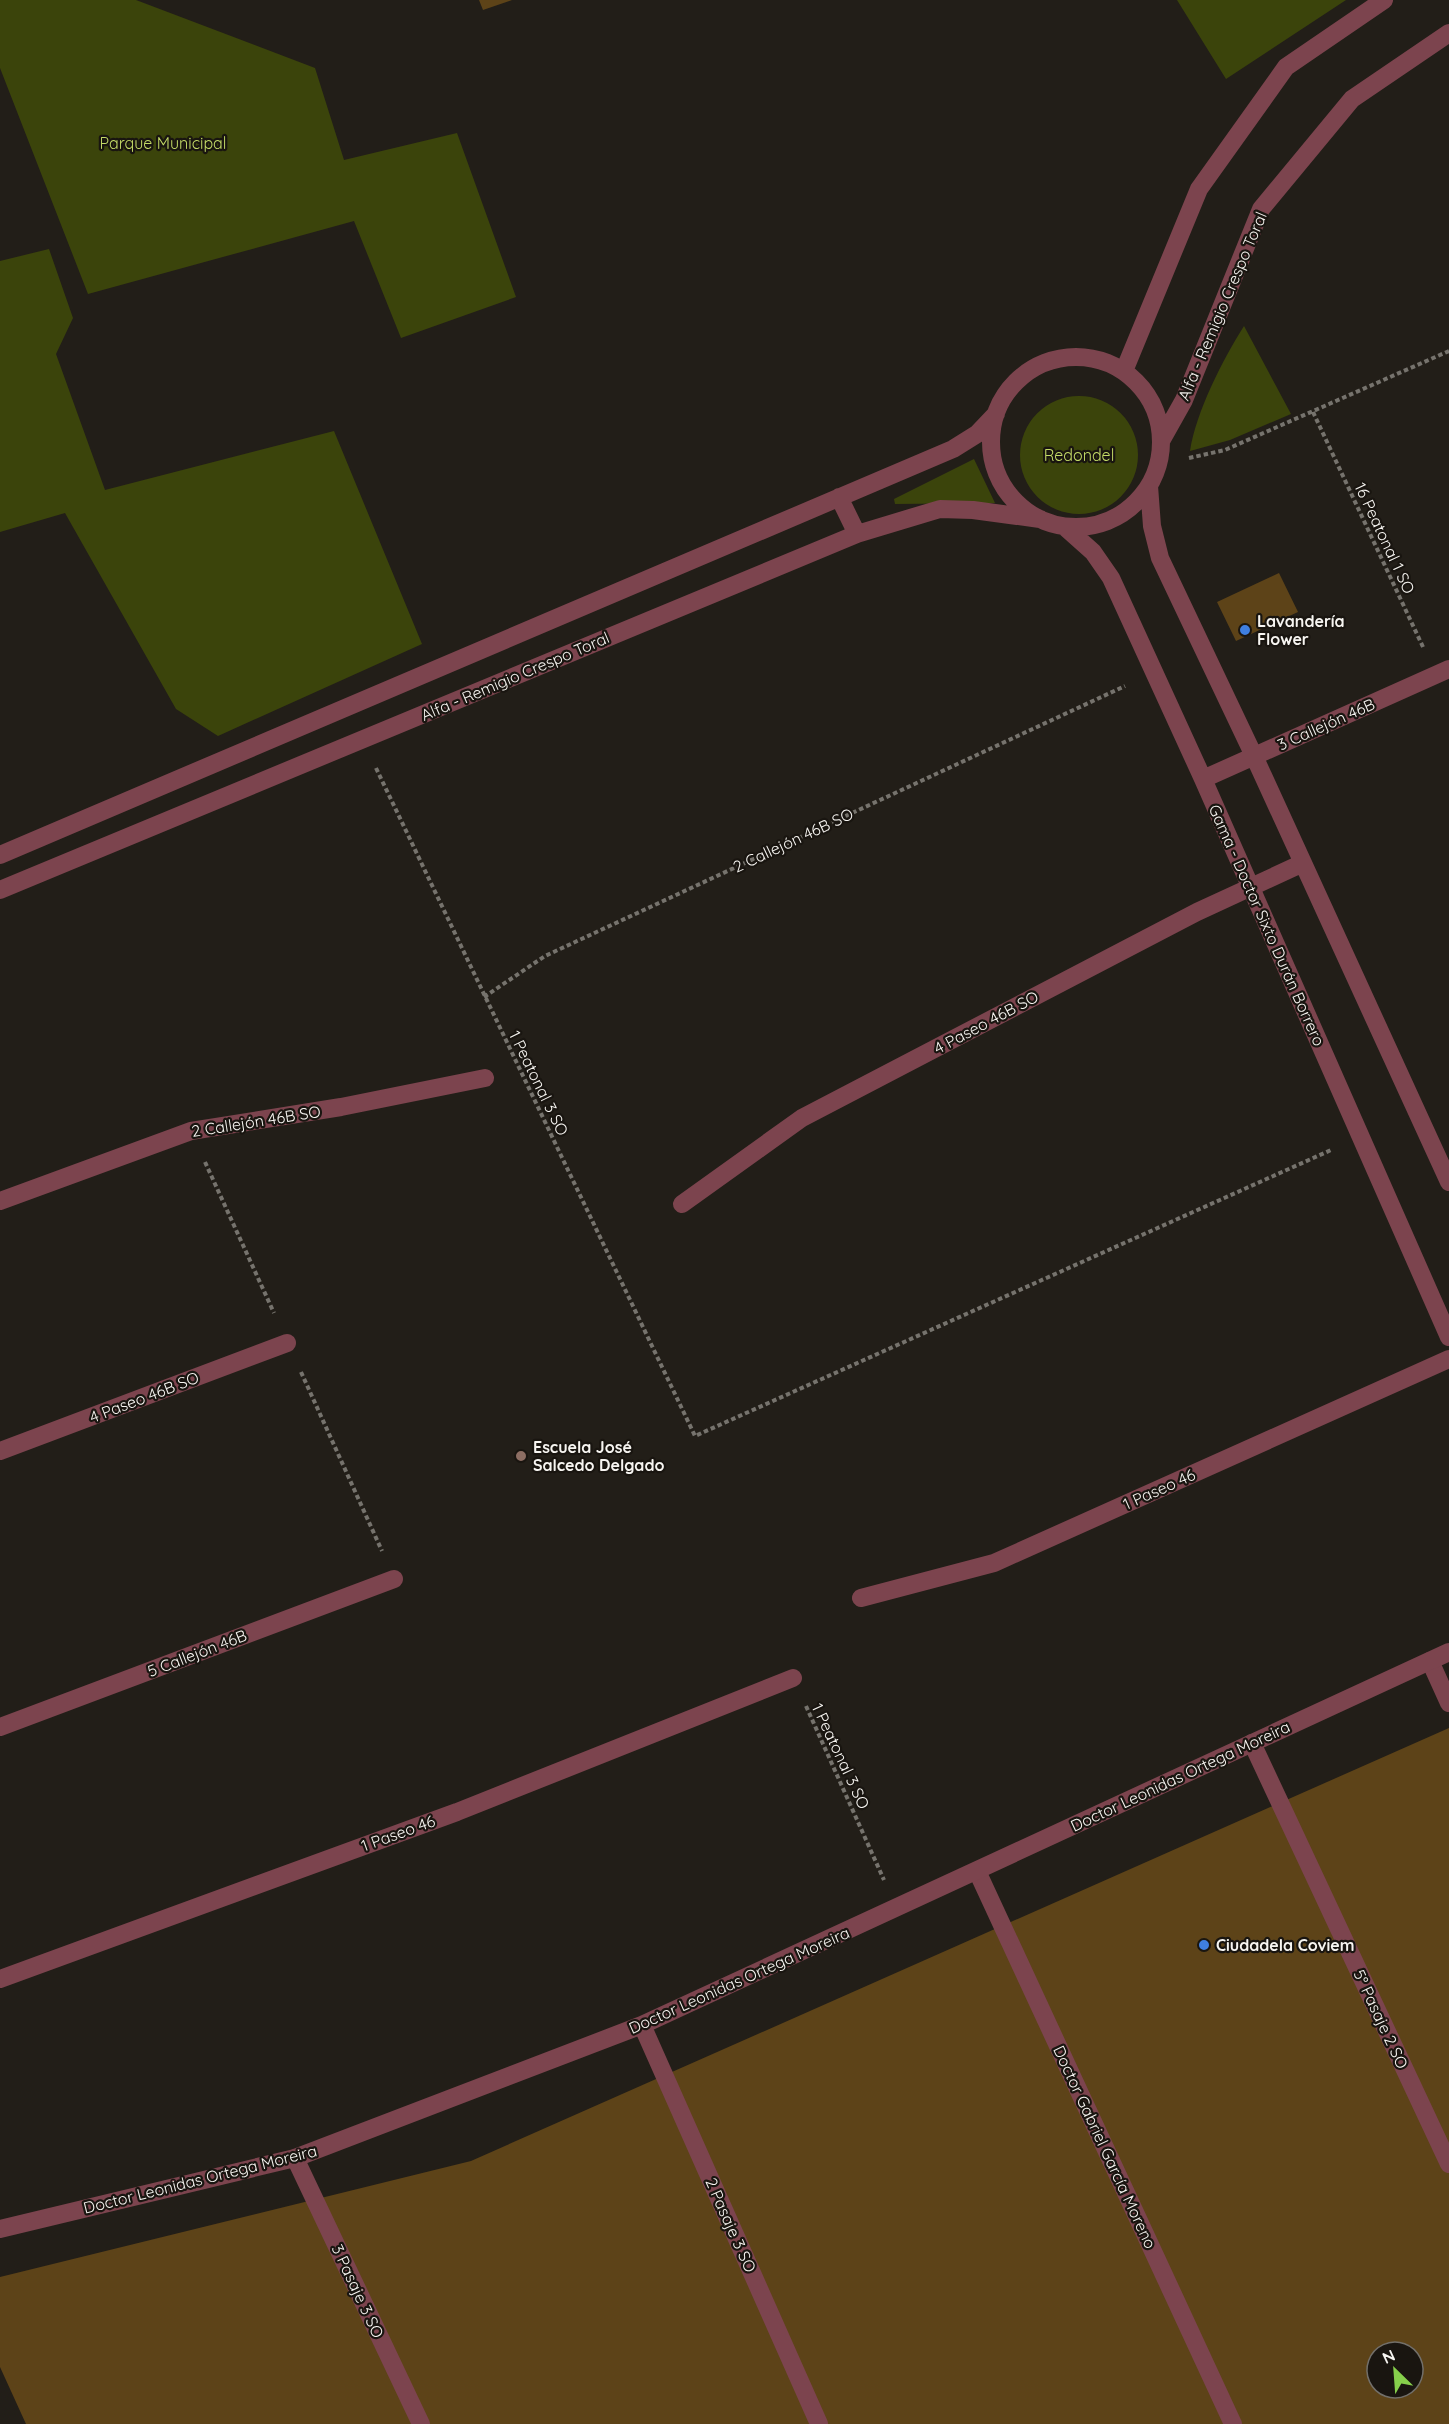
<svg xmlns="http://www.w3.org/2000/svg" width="1449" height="2424" font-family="Quicksand,sans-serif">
	<rect width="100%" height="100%" fill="#221e18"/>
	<!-- green -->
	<path fill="#3b440b" d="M0,0h136l179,68 29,92 113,-27 59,164 -115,41 -47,-117 -266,73 -88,-226z
		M1177,0h169l-120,79z
		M49,249l24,69 -17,36 49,136 229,-59 88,213 -204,92 -42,-27 -111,-196 -65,19v-271z
		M1244,326l47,88 -61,26 -40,11c6,-39 33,-92 54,-125z
		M1020 455a59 59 0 1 1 118 0a59 59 0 1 1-118 0Z
		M974,459l21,44 -100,1 -1,-5z"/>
	<!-- building -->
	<path fill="#5d4318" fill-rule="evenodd" d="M479,0h33l-29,10z
		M1279,573l19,39 -62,29 -19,-39z
		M1449,1728v696h-1423l-26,-57v-90l471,-116zM1377,2352h36v36h-36z"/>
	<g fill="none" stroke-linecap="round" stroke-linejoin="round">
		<!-- path -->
		<path stroke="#76736d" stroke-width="4" stroke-dasharray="4.5 3" stroke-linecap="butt" d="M1313,412l110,235
			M1189,458l36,-8 224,-99
			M376,768l319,668 636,-286
			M484,997l61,-41 580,-270
			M205,1162l69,151
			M301,1372l81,179
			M806,1706l78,174"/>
		<!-- minor -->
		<path stroke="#7c444e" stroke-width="18" d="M991 442a85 85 0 1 1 170 0a85 85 0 1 1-170 0Z
			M1124,371l75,-182 87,-122 98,-67
			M1161,441l23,-41 77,-191 91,-110 97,-66
			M1149,486l3,40 8,32 94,198 195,426
			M839,497l18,37
			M1065,527l28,25 18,26 92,201 246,558
			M1203,779l246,-110
			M0,855l953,-406 24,-15 19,-20
			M0,890l857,-356 83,-25 33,1 67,9
			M0,1201l191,-70 150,-24 144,-29
			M682,1204l120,-86 395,-206 106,-49
			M0,1451l287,-108
			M861,1598l133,-35 455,-204
			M1430,1661l19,42
			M0,1727l394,-148
			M1252,1743l197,421
			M977,1871l256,553
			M0,1979l457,-167 336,-134
			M295,2158l126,266"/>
		<!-- tertiary -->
		<path stroke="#7c444e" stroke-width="18" d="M642,2025l177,399
			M0,2229l295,-71 347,-133 807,-373"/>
	</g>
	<!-- markers -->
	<g fill="#3f7fe0" stroke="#191510" stroke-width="2">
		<circle cx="1245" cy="630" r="6"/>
		<circle cx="1204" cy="1945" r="6"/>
	</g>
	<circle fill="#8d6e63" stroke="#191510" stroke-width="2" cx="521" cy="1456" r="6"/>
	<g text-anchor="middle" stroke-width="4.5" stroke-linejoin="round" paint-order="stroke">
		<!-- park labels -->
		<g font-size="16" fill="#c4db67" stroke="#191510">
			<text x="163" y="149">Parque Municipal</text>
			<text x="1079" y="461">Redondel</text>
		</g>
		<!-- street labels -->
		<g font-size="16" fill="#f7f5f1" stroke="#191510">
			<text transform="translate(1222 306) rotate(-67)" y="6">Alfa - Remigio Crespo Toral</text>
			<text transform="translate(1385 538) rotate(65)" y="6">16 Peatonal 1 SO</text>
			<text transform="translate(515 676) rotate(-23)" y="6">Alfa - Remigio Crespo Toral</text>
			<text transform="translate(1326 724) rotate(-24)" y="6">3 Callejón 46B</text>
			<text transform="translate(793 840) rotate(-25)" y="6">2 Callejón 46B SO</text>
			<text transform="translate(1267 925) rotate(66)" y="6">Gama - Doctor Sixto Durán Borrero</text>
			<text transform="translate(986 1022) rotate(-28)" y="6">4 Paseo 46B SO</text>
			<text transform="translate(539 1083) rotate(64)" y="6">1 Peatonal 3 SO</text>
			<text transform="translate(256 1121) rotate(-9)" y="6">2 Callejón 46B SO</text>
			<text transform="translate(144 1397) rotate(-21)" y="6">4 Paseo 46B SO</text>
			<text transform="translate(1159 1489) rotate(-24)" y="6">1 Paseo 46</text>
			<text transform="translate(197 1653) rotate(-21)" y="6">5 Callejón 46B</text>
			<text transform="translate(841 1756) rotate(65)" y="6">1 Peatonal 3 SO</text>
			<text transform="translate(1180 1776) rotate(-25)" y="6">Doctor Leonidas Ortega Moreira</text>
			<text transform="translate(398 1833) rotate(-20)" y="6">1 Paseo 46</text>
			<text transform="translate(739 1980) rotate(-24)" y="6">Doctor Leonidas Ortega Moreira</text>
			<text transform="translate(1381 2019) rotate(65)" y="6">5° Pasaje 2 SO</text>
			<text transform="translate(1105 2147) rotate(65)" y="6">Doctor Gabriel García Moreno</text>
			<text transform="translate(200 2179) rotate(-14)" y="6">Doctor Leonidas Ortega Moreira</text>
			<text transform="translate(731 2225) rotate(66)" y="6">2 Pasaje 3 SO</text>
			<text transform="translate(358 2291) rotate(65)" y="6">3 Pasaje 3 SO</text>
		</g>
		<!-- poi labels -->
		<g font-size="16" font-weight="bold" fill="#f7f5f1" stroke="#191510" text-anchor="start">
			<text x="1257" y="627">Lavandería<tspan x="1257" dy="18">Flower</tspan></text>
			<text x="533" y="1453">Escuela José<tspan x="533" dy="18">Salcedo Delgado</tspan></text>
			<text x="1216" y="1951">Ciudadela Coviem</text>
		</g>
	</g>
	<!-- north arrow -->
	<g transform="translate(1395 2370) rotate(335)"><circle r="28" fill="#191510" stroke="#726f6a" stroke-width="1.5"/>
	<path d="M0-4.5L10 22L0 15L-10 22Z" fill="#86cf4b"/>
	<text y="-9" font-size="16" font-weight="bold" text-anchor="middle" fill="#f7f5f1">N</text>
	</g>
</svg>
